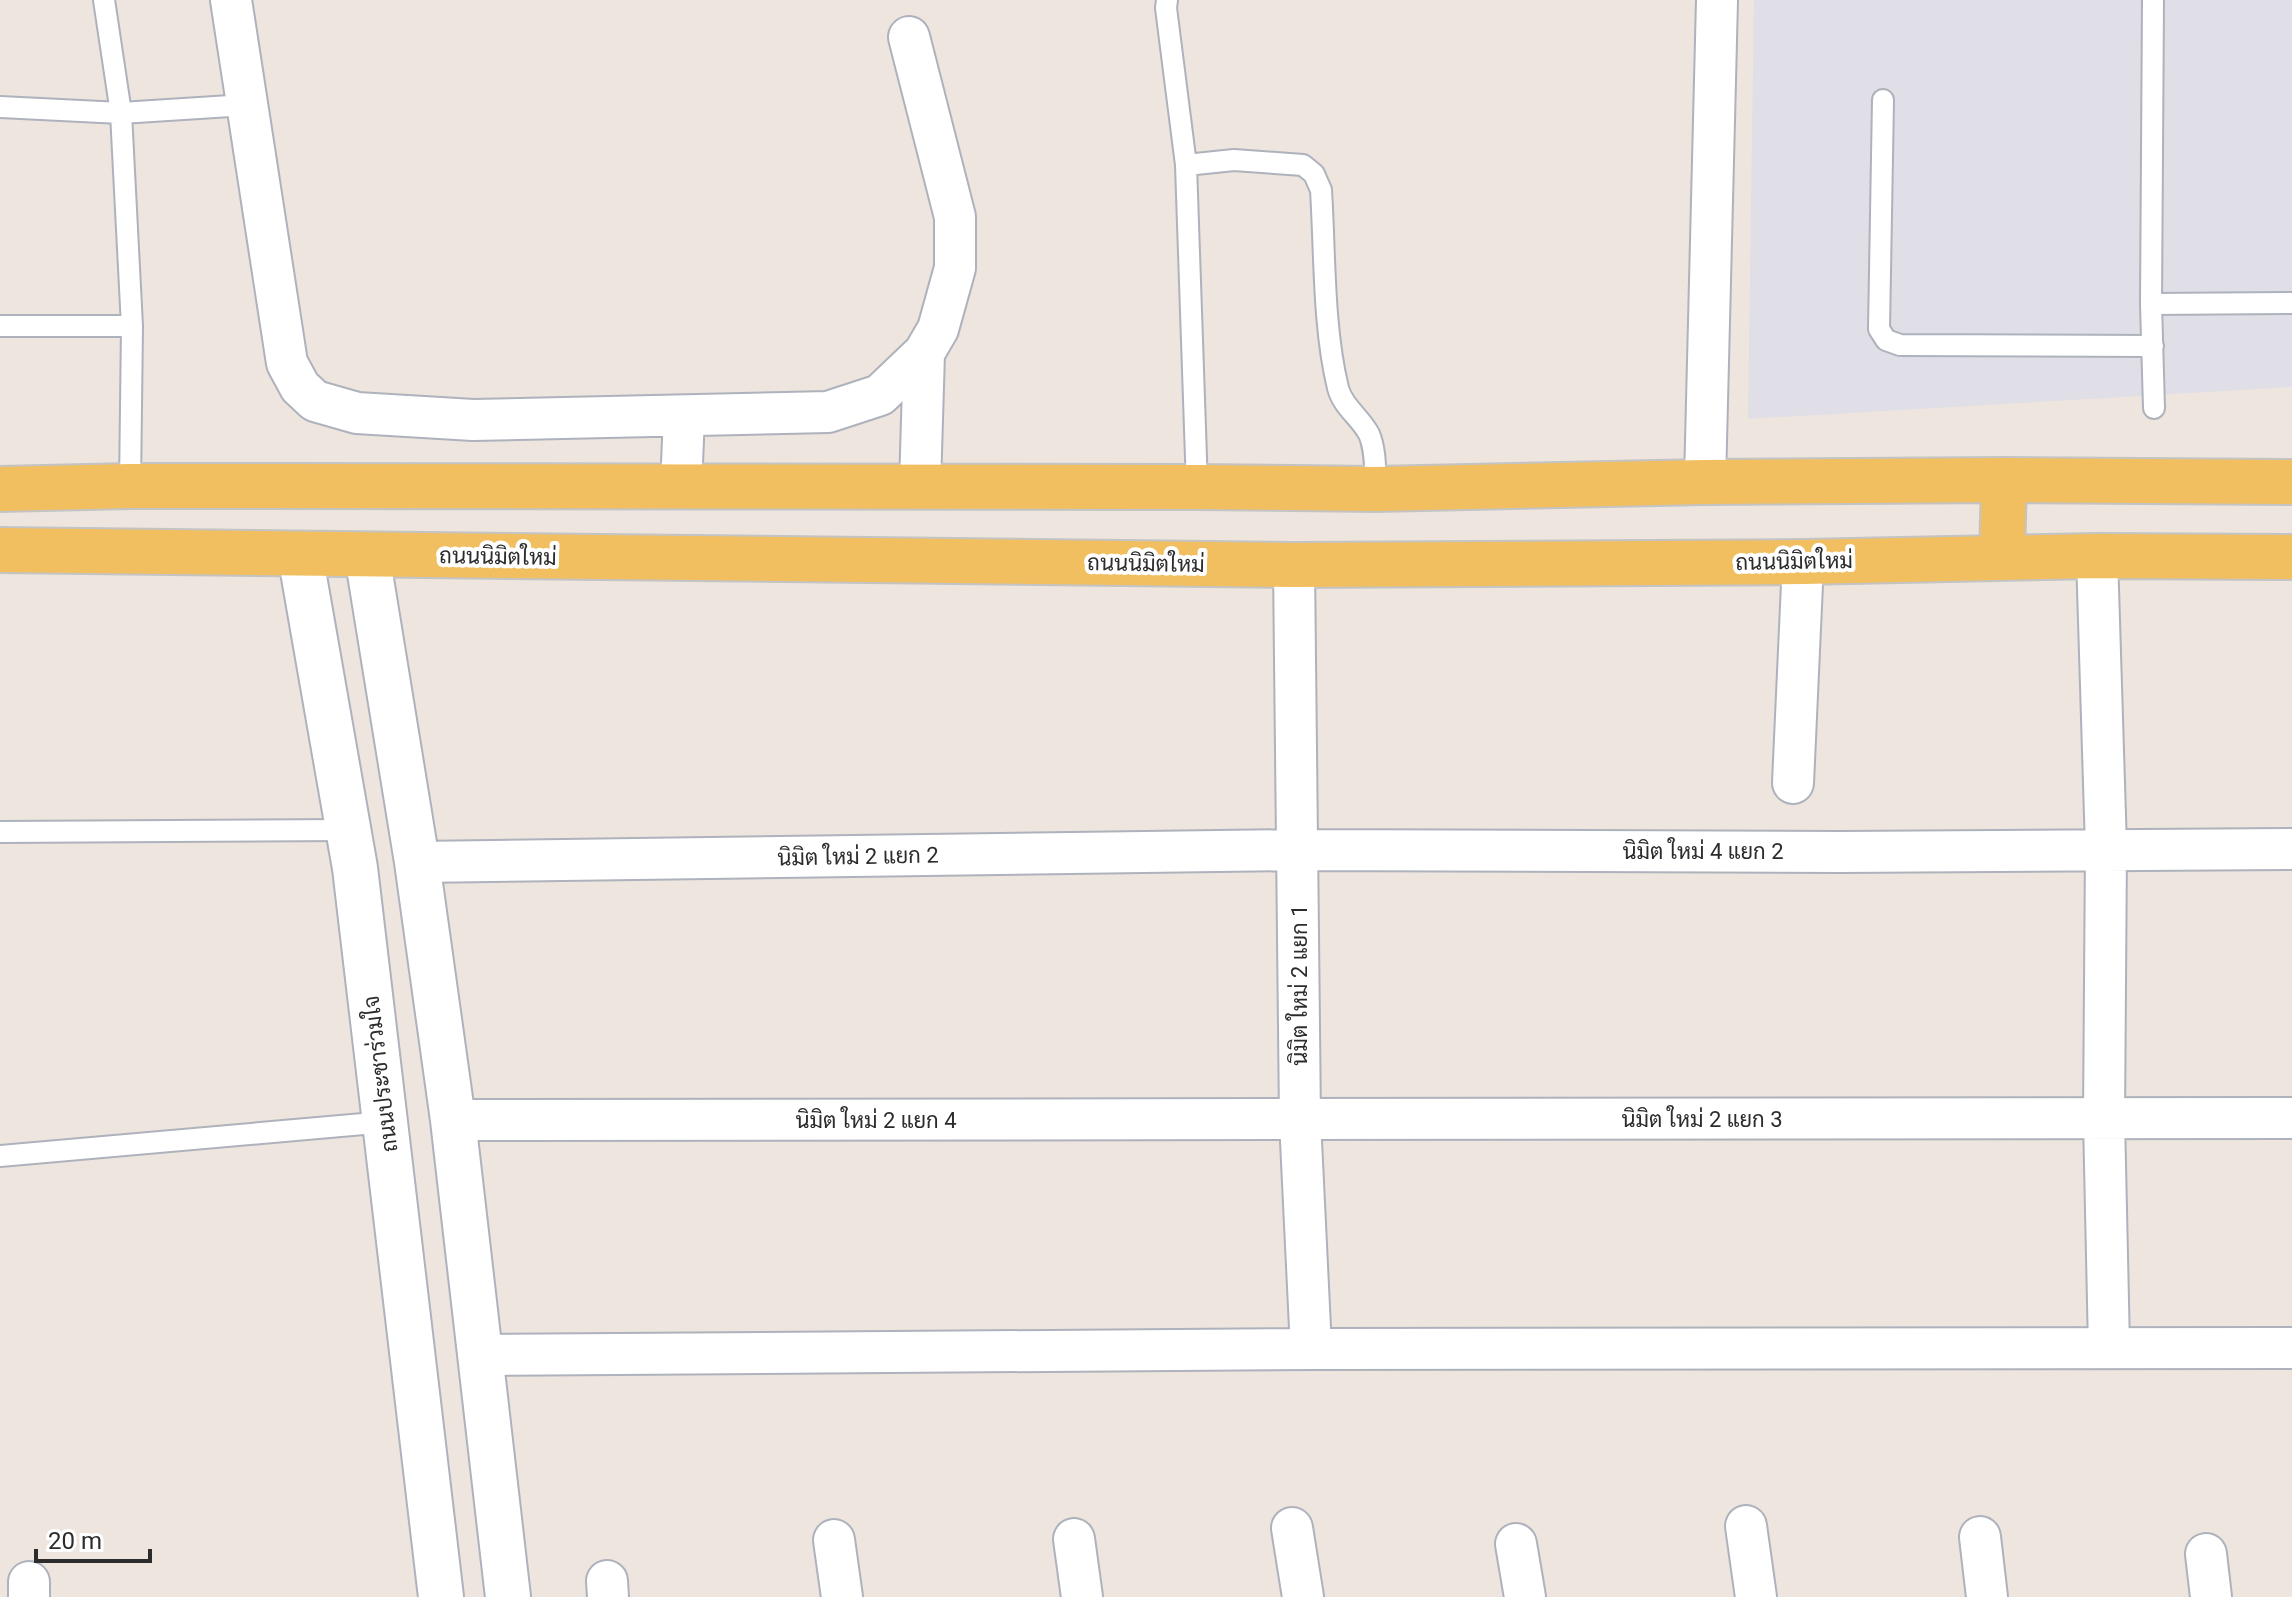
<svg xmlns="http://www.w3.org/2000/svg" width="2292" height="1597" font-family="Roboto,Sarabun,sans-serif">
	<rect width="100%" height="100%" fill="#ede5de"/>
	<!-- industrial -->
	<path fill="#e0dee6" d="M1754,0h538v387l-544,32z"/>
	<g fill="none" stroke-linecap="round" stroke-linejoin="round">
		<!-- lane casing -->
		<g stroke="#aeb2bc" stroke-width="24">
			<path id="lane" d="M1167,0l-1,8 20,157
				M2153,0l-2,304 3,104
				M1883,100l-4,229 7,11 14,5 253,1
				M0,107l121,6 -17,-113
				M2151,304l141,-1
				M0,326h132
				M130,486l2,-160 -11,-213 125,-8
				M1197,487l-11,-322 48,-5 69,5 11,9 7,16c4,63 2,137 17,198 5,19 22,29 31,46 7,16 6,38 7,55
				M0,832l349,-2
				M0,1156l386,-34"/>
		</g>
		<!-- street casing -->
		<g stroke="#aeb2bc" stroke-width="44">
			<path id="street" d="M231,0l56,363 13,24 15,14 42,12 116,7 355,-8 52,-17 44,-42 14,-24 17,-61v-51l-46,-180
				M1705,482l12,-482
				M920,486l4,-133
				M681,487l3,-71
				M2097,556l9,292 -2,271 5,228
				M1294,565l6,555 11,229
				M1793,783l10,-221
				M417,862l882,-12 542,2 451,-3
				M453,1120l1839,-2
				M481,1355l830,-6 981,-1
				M1746,1526l10,71
				M1292,1528l11,69
				M1980,1537l7,60
				M1074,1539l8,58
				M834,1540l8,57
				M1516,1544l9,53
				M2206,1554l5,43
				M607,1581l1,16
				M29,1582v15"/>
		</g>
		<!-- secondary casing -->
		<g stroke="#aeb2bc" stroke-width="48">
			<path id="secondary" d="M300,554l55,314 86,729
				M367,555l50,307 36,258 55,477"/>
		</g>
		<!-- primary casing -->
		<g stroke="#c4c4c4" stroke-width="48">
			<path id="primary" d="M0,489l130,-3 1067,1 179,2 329,-7 299,-2 288,2
				M0,550l1294,15 509,-3 294,-6 195,1
				M2002,558l2,-78"/>
		</g>
		<!-- lane -->
		<use href="#lane" stroke="#fff" stroke-width="20"/>
		<!-- street -->
		<use href="#street" stroke="#fff" stroke-width="40"/>
		<!-- secondary -->
		<use href="#secondary" stroke="#fff" stroke-width="44"/>
		<!-- primary -->
		<use href="#primary" stroke="#f1bf5f" stroke-width="44"/>
	</g>
	<g text-anchor="middle" stroke-width="8" stroke-linejoin="round" paint-order="stroke">
		<!-- street labels -->
		<g font-size="22" fill="#2c2c2c" stroke="#fff">
			<text transform="translate(498 556) rotate(1)" y="8">ถนนนิมิตใหม่</text>
			<text transform="translate(1794 561) rotate(-1)" y="8">ถนนนิมิตใหม่</text>
			<text transform="translate(1146 563) rotate(1)" y="8">ถนนนิมิตใหม่</text>
			<text x="1703" y="859">นิมิต ใหม่ 4 แยก 2</text>
			<text transform="translate(858 856) rotate(-1)" y="8">นิมิต ใหม่ 2 แยก 2</text>
			<text transform="translate(1299 985) rotate(-90)" y="8">นิมิต ใหม่ 2 แยก 1</text>
			<text transform="translate(380 1074) rotate(-97)" y="8">ถนนประชาร่วมใจ</text>
			<text x="1702" y="1127">นิมิต ใหม่ 2 แยก 3</text>
			<text x="876" y="1128">นิมิต ใหม่ 2 แยก 4</text>
		</g>
	</g>
	<!-- scale -->
	<path d="M36 1549v12h114v-12" fill="none" stroke="#2c2c2c" stroke-width="4"/>
	<text x="48" y="1549" font-size="24" fill="#2c2c2c" stroke="#ffffff" stroke-width="6" paint-order="stroke">20 m</text>
</svg>
